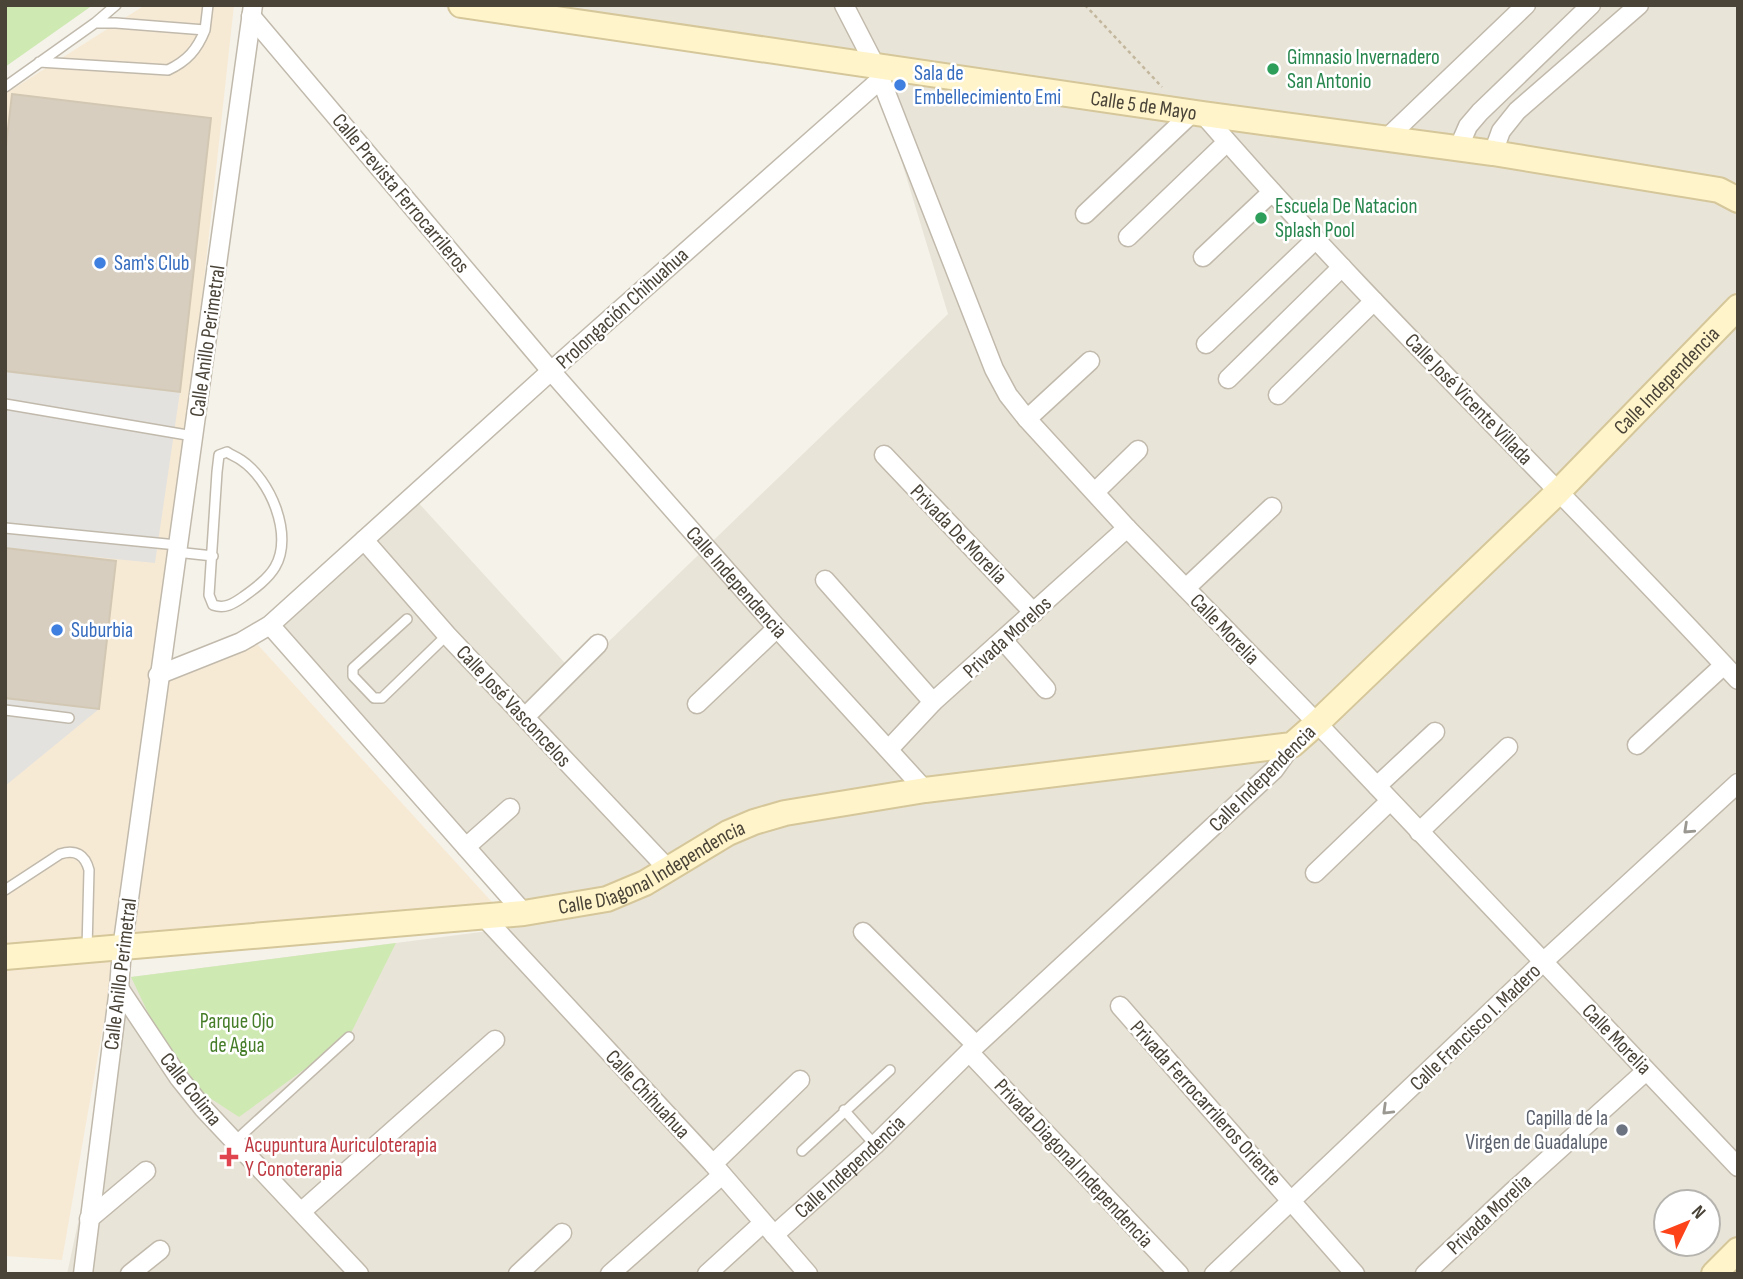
<svg xmlns="http://www.w3.org/2000/svg" width="1743" height="1279" font-family="'Sofia Sans Condensed',sans-serif">
	<rect width="100%" height="100%" fill="#f5f2ea"/>
	<!-- residential -->
	<path fill="#e9e4d8" fill-rule="evenodd" d="M430,5h417l13,65z
		M854,5h884v1269h-1671l64,-297 397,-51 -259,-289 146,-138 160,175 373,-360zM1666,1202h42v42h-42z"/>
	<!-- commercial -->
	<path fill="#f7ead5" d="M145,5h89l-72,661 88,-30 242,266 -374,40 -56,318 -57,-4v-1162z"/>
	<!-- green -->
	<path fill="#cfe9b3" d="M5,5h88l-88,62z
		M396,943l-47,94 -110,80 -60,-39 -48,-101z"/>
	<!-- parking -->
	<path fill="#e4e2de" d="M5,371l175,21 -25,171 -150,-15z
		M5,698l94,11 -94,77z"/>
	<!-- building -->
	<path fill="#d7cebf" stroke="#d2c7b2" stroke-width="2" d="M12,94l199,24 -31,274 -175,-21v-216z
		M5,548l111,13 -17,148 -94,-11z"/>
	<g fill="none" stroke-linecap="round" stroke-linejoin="round">
		<!-- lane casing -->
		<g stroke="#c1baac" stroke-width="12">
			<path id="lane" d="M95,23l21,-18
				M39,62l129,8c19,-9 29,-20 37,-40
				M5,87l90,-64h21l89,7 3,-25
				M5,404l188,32
				M227,452c4,3 10,5 14,8 29,19 53,75 34,107 -7,12 -21,22 -32,30 -10,7 -18,12 -30,8l-4,-10 8,-123 2,-17z
				M5,528l172,17
				M176,552l37,4
				M407,619l-54,49v8l21,22h8l65,-63
				M5,710l64,8
				M5,890l55,-36c16,-5 25,1 29,16l-2,79
				M844,1110l31,35
				M234,1142l115,-105
				M802,1151l88,-81"/>
		</g>
		<!-- street casing -->
		<g stroke="#c1baac" stroke-width="21">
			<g id="street">
				<path d="M844,5l32,62 118,302 14,26 19,24 100,109 190,195 421,444"/>
				<path id="s1" d="M251,16l300,355 226,257 148,162"/>
				<path d="M1203,114c170,196 359,375 535,566"/>
				<path d="M1387,138l139,-133"/>
				<path d="M1458,149l10,-23 12,-14 111,-107"/>
				<path d="M1493,153l8,-22 16,-20 122,-106"/>
				<path d="M1085,214l108,-102"/>
				<path d="M1128,237l99,-95"/>
				<path d="M1203,257l69,-65"/>
				<path d="M1206,344l110,-105"/>
				<path d="M1228,379l114,-112"/>
				<path d="M1278,395l96,-94"/>
				<path d="M1027,419l63,-58"/>
				<path d="M884,455l150,158"/>
				<path d="M1095,492l43,-42"/>
				<path d="M364,540l83,95 220,233"/>
				<path d="M825,580l108,122"/>
				<path d="M1186,588l86,-81"/>
				<path d="M270,625l254,288"/>
				<path d="M1003,640l43,49"/>
				<path d="M158,675l83,-33 29,-17 281,-254 330,-292"/>
				<path d="M697,704l80,-76"/>
				<path d="M525,717l73,-73"/>
				<path d="M1637,745l87,-80"/>
				<path d="M889,749l44,-47 194,-174"/>
				<path d="M1377,786l58,-54"/>
				<path d="M1419,832l89,-85"/>
				<path d="M466,847l44,-39"/>
				<path d="M1315,873l75,-72"/>
				<path d="M484,917l229,247 95,110"/>
				<path d="M863,932l113,113"/>
				<path d="M119,988l60,90 24,30 156,166"/>
				<path d="M1120,1006l235,268"/>
				<path d="M969,1052l210,222"/>
				<path d="M713,1164l87,-84"/>
				<path d="M302,1211l193,-171"/>
				<path d="M89,1219l57,-48"/>
				<path id="s2" d="M774,1235l101,-90 94,-93 305,-282 18,-25"/>
				<path d="M83,1274l36,-286 3,-39 131,-944"/>
				<path d="M130,1274l30,-24"/>
				<path d="M518,1274l44,-41"/>
				<path d="M610,1274l112,-99"/>
				<path d="M707,1274l56,-51"/>
				<path d="M1214,1274l329,-312 195,-179"/>
				<path d="M1425,1274l87,-82 134,-121"/>
			</g>
		</g>
		<!-- secondary casing -->
		<g stroke="#d5c79a" stroke-width="28">
			<g id="secondary">
				<path id="s3" d="M461,5l742,109 290,39 226,37 19,10"/>
				<path id="s4" d="M5,957l519,-44 83,-14 38,-16 83,-50 26,-11 31,-9 140,-23 367,-45 25,-22 241,-231 180,-185"/>
				<path d="M1714,1274l24,-24"/>
			</g>
		</g>
		<!-- path -->
		<path stroke="#c3b79d" stroke-width="2.5" stroke-dasharray="3.5 3.5" stroke-linecap="butt" d="M1085,5l77,82"/>
		<!-- lane -->
		<use href="#lane" stroke="#fff" stroke-width="9"/>
		<!-- street -->
		<use href="#street" stroke="#fff" stroke-width="18"/>
		<!-- secondary -->
		<use href="#secondary" stroke="#fff4ca" stroke-width="24"/>
	</g>
	<!-- one-way arrows -->
	<defs><path id="oneway-chevron" d="M-2-3.5L2.5 0L-2 3.5" fill="none" stroke-width="1.6" stroke-linecap="round" stroke-linejoin="round" transform="scale(1.75)"/></defs>
	<g stroke="#9b9892">
		<use href="#oneway-chevron" transform="translate(1688 829) rotate(137)"/>
		<use href="#oneway-chevron" transform="translate(1387 1110) rotate(136)"/>
	</g>
	<!-- markers -->
	<g fill="#2e9e5b" stroke="#fff" stroke-width="2.5">
		<circle cx="1273" cy="69" r="7"/>
		<circle cx="1261" cy="218" r="7"/>
	</g>
	<g fill="#3f7fe0" stroke="#fff" stroke-width="2.5">
		<circle cx="900" cy="85" r="7"/>
		<circle cx="100" cy="263" r="7"/>
		<circle cx="57" cy="630" r="7"/>
	</g>
	<circle fill="#6b7280" stroke="#fff" stroke-width="2.5" cx="1622" cy="1130" r="7"/>
	<path fill="#e0444e" stroke="#fff" stroke-width="2.5" d="M225.5 1146.5h7v7h7v7h-7v7h-7v-7h-7v-7h7z"/>
	<g text-anchor="middle" stroke-width="5" stroke-linejoin="round" paint-order="stroke">
		<!-- leisure labels -->
		<g font-size="21" fill="#27864d" stroke="#fff" text-anchor="start">
			<text x="1287" y="64">Gimnasio Invernadero<tspan x="1287" dy="24">San Antonio</tspan></text>
			<text x="1275" y="213">Escuela De Natacion<tspan x="1275" dy="24">Splash Pool</tspan></text>
		</g>
		<!-- shop labels -->
		<g font-size="21" fill="#366cbe" stroke="#fff" text-anchor="start">
			<text x="914" y="80">Sala de<tspan x="914" dy="24">Embellecimiento Emi</tspan></text>
			<text x="114" y="270">Sam's Club</text>
			<text x="71" y="637">Suburbia</text>
		</g>
		<!-- street labels -->
		<g font-size="21" fill="#494338" stroke="#fff">
			<text dy="7" stroke="none"><textPath href="#s3" startOffset="690">Calle 5 de Mayo</textPath></text>
			<text transform="translate(401 193) rotate(50)" y="7">Calle Prevista Ferrocarrileros</text>
			<text transform="translate(622 308) rotate(-42)" y="7">Prolongación Chihuahua</text>
			<text transform="translate(207 341) rotate(-82)" y="7">Calle Anillo Perimetral</text>
			<text dy="7" stroke="none"><textPath href="#s4" startOffset="1838">Calle Independencia</textPath></text>
			<text transform="translate(1469 399) rotate(46)" y="7">Calle José Vicente Villada</text>
			<text transform="translate(959 534) rotate(46)" y="7">Privada De Morelia</text>
			<text dy="7" stroke="none"><textPath href="#s1" startOffset="746">Calle Independencia</textPath></text>
			<text transform="translate(1225 629) rotate(46)" y="7">Calle Morelia</text>
			<text transform="translate(1007 637) rotate(-42)" y="7">Privada Morelos</text>
			<text transform="translate(514 706) rotate(47)" y="7">Calle José Vasconcelos</text>
			<text transform="translate(1262 778) rotate(-45)" y="7">Calle Independencia</text>
			<text dy="7" stroke="none"><textPath href="#s4" startOffset="658">Calle Diagonal Independencia</textPath></text>
			<text transform="translate(120 974) rotate(-83)" y="7">Calle Anillo Perimetral</text>
			<text transform="translate(1475 1027) rotate(-44)" y="7">Calle Francisco I. Madero</text>
			<text transform="translate(1617 1039) rotate(46)" y="7">Calle Morelia</text>
			<text transform="translate(191 1089) rotate(52)" y="7">Calle Colima</text>
			<text transform="translate(648 1094) rotate(47)" y="7">Calle Chihuahua</text>
			<text transform="translate(1206 1103) rotate(48)" y="7">Privada Ferrocarrileros Oriente</text>
			<text transform="translate(1074 1163) rotate(47)" y="7">Privada Diagonal Independencia</text>
			<text dy="7" stroke="none"><textPath href="#s2" startOffset="102">Calle Independencia</textPath></text>
			<text transform="translate(1489 1214) rotate(-43)" y="7">Privada Morelia</text>
		</g>
		<!-- park labels -->
		<g font-size="21" fill="#467d29" stroke="#fff">
			<text x="237" y="1028">Parque Ojo<tspan x="237" dy="24">de Agua</tspan></text>
		</g>
		<!-- worship labels -->
		<g font-size="21" fill="#5b616d" stroke="#fff" text-anchor="end">
			<text x="1608" y="1125">Capilla de la<tspan x="1608" dy="24">Virgen de Guadalupe</tspan></text>
		</g>
		<!-- health labels -->
		<g font-size="21" fill="#be3a42" stroke="#fff" text-anchor="start">
			<text x="245" y="1152">Acupuntura Auriculoterapia<tspan x="245" dy="24">Y Conoterapia</tspan></text>
		</g>
	</g>
	<!-- border -->
	<rect width="1743" height="1279" fill="none" stroke="#494338" stroke-width="14"/>
	<!-- north arrow -->
	<g transform="translate(1687 1223) rotate(47)"><circle r="33" fill="#ffffff" stroke="#b6b4af" stroke-width="2"/>
	<path d="M0-5L12 26L0 18L-12 26Z" fill="#fc431a"/>
	<text y="-10" font-size="19" font-weight="bold" text-anchor="middle" fill="#494338">N</text>
	</g>
</svg>
